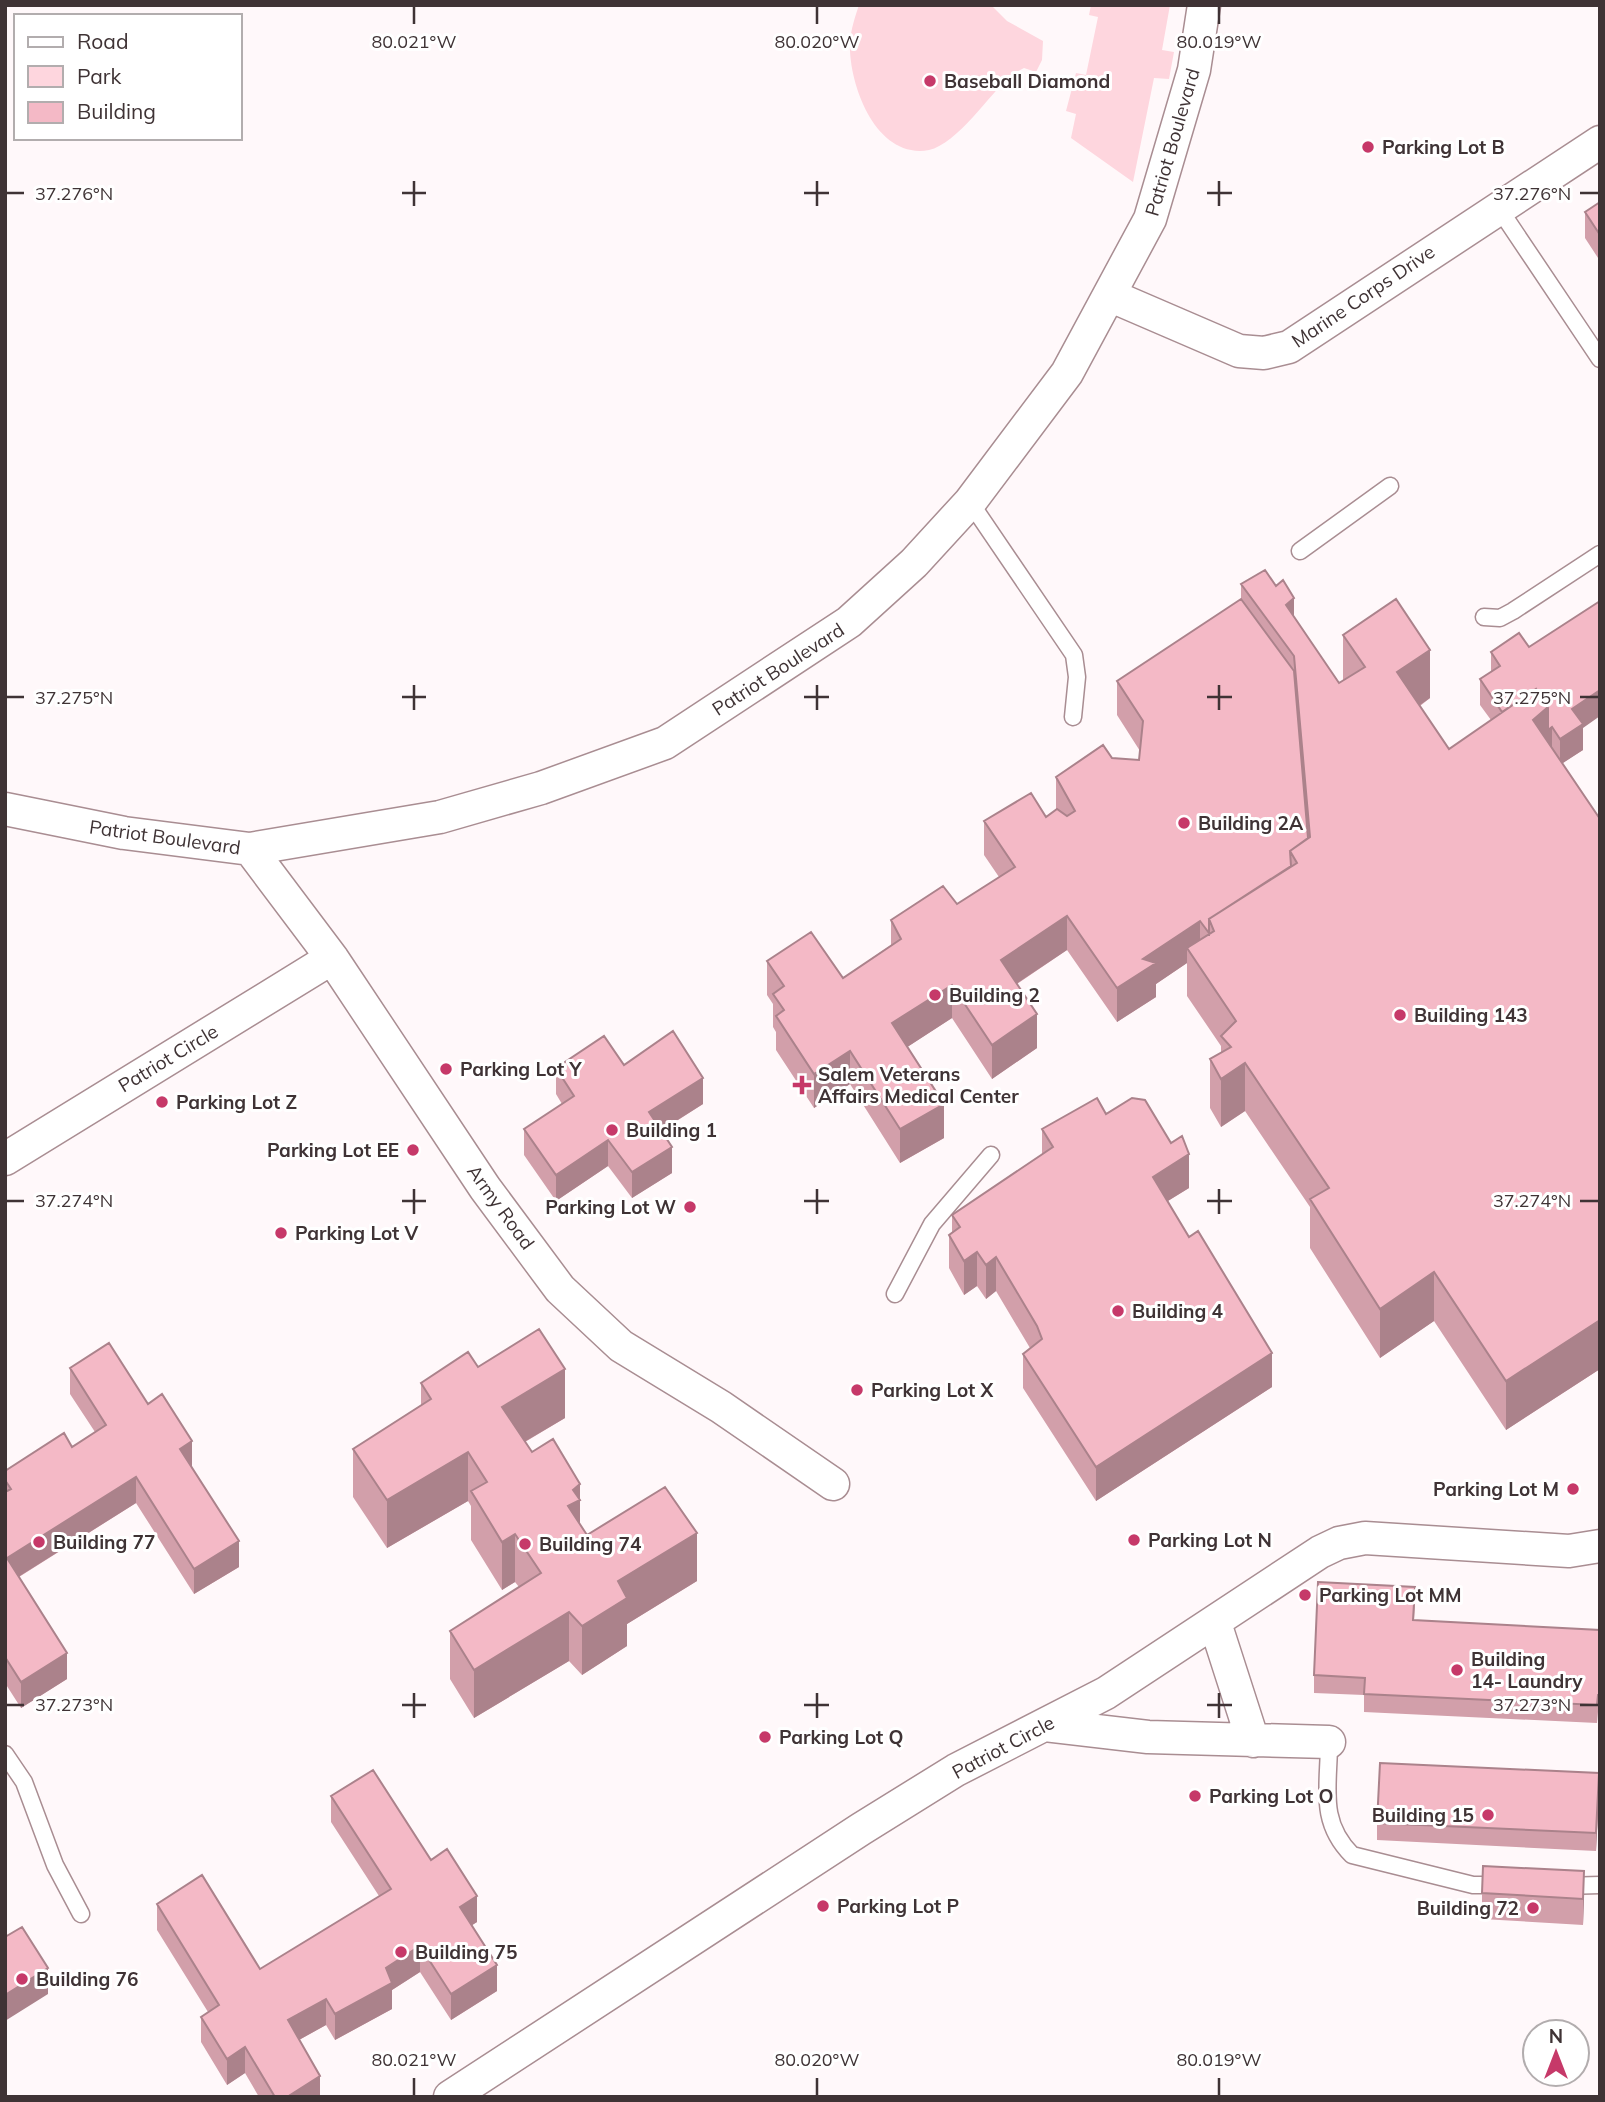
<svg xmlns="http://www.w3.org/2000/svg" width="1605" height="2102" font-family="Mulish,sans-serif">
	<rect width="100%" height="100%" fill="#fff8fa"/>
	<!-- green -->
	<path fill="#fed6de" d="M859,5h132l16,16 36,20 -1,19 -6,12 -12,-4 -13,7c-21,19 -54,69 -82,75 -54,10 -81,-68 -79,-108 1,-13 5,-25 9,-37z
		M1091,5h79l-8,45 12,2 -5,27 -15,-1 -21,104 -62,-44 5,-24 -10,-3 10,-38 10,2 12,-58 -9,-2z"/>
	<g fill="none" stroke-linecap="round" stroke-linejoin="round">
		<!-- lane casing -->
		<g stroke="#a98d92" stroke-width="19">
			<path id="lane" d="M1498,207l102,152
				M970,502l104,153 3,22 -4,40
				M1300,551l90,-65
				M1484,617l16,1 13,-7 87,-57
				M895,1294l37,-70 59,-69
				M1329,1742c0,44 -11,79 23,113l121,30h30
				M5,1754l19,28 31,83 26,49
				M1564,1886l36,-1"/>
		</g>
		<!-- street casing -->
		<g stroke="#a98d92" stroke-width="35">
			<path id="street" d="M1109,295l130,56 25,2 25,-6 311,-205
				M5,809l119,24 126,16 190,-32 101,-29 124,-45 184,-121 65,-59 56,-61 97,-129 83,-154 44,-149 10,-65
				M250,849l82,109 153,230 75,101 61,57 100,61 112,77
				M5,1159l327,-201
				M1215,1623l38,118
				M1045,1725l103,12 181,5
				M450,2097l411,-268 95,-59 150,-77 214,-141 19,-9 26,-5 204,13 31,-5"/>
		</g>
		<!-- lane -->
		<use href="#lane" stroke="#fff" stroke-width="16"/>
		<!-- street -->
		<use href="#street" stroke="#fff" stroke-width="32"/>
	</g>
	<!-- wall -->
	<path fill="#d29faa" d="M1600,202v59l-15,-23v-26z
		M1241,584l53,33 45,66 4,-2v-46l87,63 -10,8 29,43 42,-29 -11,-15v-26l11,-7v-20l92,76v22l-21,13 38,56v550l-94,61 -72,-109 -54,37 -70,-110v-41l-65,-96 -24,16 -11,-19v-49l11,-6v-7l-34,-50v-33l-31,21v13l-39,25 -50,-72 -50,34 20,64 -45,31 -40,-61 -45,29 37,91 -44,25 -50,-79 -36,24 -38,-58v-18l-3,-5v-23l-6,-9v-34l76,17 48,-33v-25l66,-16 42,-27 -15,-22v-34l62,-4 10,-7v-33l56,-19 27,2 1,-9 -23,-36v-34l124,-82z
		M624,1065l79,39 -42,27 11,42 -40,25 -24,-32 -52,35 -32,-46v-26l38,-25 -6,-10v-26z
		M1106,1114l83,74 -21,13 104,186 -176,114 -73,-113v-34l7,-6 -34,-57 -10,8 -9,-13 -13,9 -15,-27v-33l3,-3v-17l90,-60v-26z
		M478,1367l87,51 -40,24 7,10 48,32v40l7,11 110,46 -70,43v22l-45,29 -13,-14 -95,57 -24,-39v-48l69,-44 -4,-5 -13,8 -31,-50v-34l-3,-5 -81,47 -34,-51v-48l68,-44v-22z
		M70,1368l78,36 44,63 47,100 -45,27 -58,-91 -117,74 48,102 -46,29 -16,-25v-212l67,-24 23,-15 -25,-38z
		M1415,1604l-1,16 186,10v83l-2,-1 -1,11 -233,-11v-17l-50,-2v-18z
		M1599,1790l-3,61 -219,-11v-17z
		M331,1796l100,64 46,62 -5,3 25,66 -46,29 -31,-48 -28,18v19l-57,31 -9,-15 -27,15 21,57h-61l-14,-24 -18,12 -26,-43v-25l7,-5 -51,-82v-26l103,65 119,-73 -48,-74z
		M1482,1893l102,4 -1,28 -101,-6z"/>
	<!-- shaded-wall -->
	<path fill="#ab828b" d="M1294,598v48l-8,-41z
		M1430,650v48l-33,23v-49z
		M1600,690v26l-17,12v22l-23,15v-26l12,-30z
		M1548,707v49l-19,-40z
		M1552,727v26l-4,3v-26z
		M1067,916v34l-66,44v-34z
		M1200,921v33l-13,-6v15l-31,21v13l-39,25v-34l26,-29z
		M952,985v33l-60,39v-34z
		M1037,1014v34l-45,31v-34z
		M850,1051v33l-36,24v-34z
		M1245,1063v48l-24,16v-48z
		M703,1078v26l-54,34v-26z
		M944,1104v34l-44,25v-34z
		M608,1140v26l-52,35v-26z
		M672,1147v26l-40,25v-26z
		M1189,1154v34l-36,22v-33z
		M977,1252v34l-13,9v-34z
		M996,1257v34l-10,8v-34z
		M1434,1272v49l-54,37v-49z
		M1600,1320v49l-94,61v-49z
		M1272,1353v34l-176,114v-34z
		M565,1369v49l-63,37v-48z
		M192,1441v26l-12,-18z
		M468,1452v49l-81,47v-48z
		M136,1477v26l-129,81v-26z
		M580,1484v64l-12,-42 5,-16z
		M697,1533v48l-70,43v22l-45,29v-49l36,-45z
		M515,1534v48l-13,8v-48z
		M239,1541v26l-45,27v-25z
		M569,1612v49l-95,57v-48z
		M67,1653v26l-46,29v-26z
		M1599,1773v17l-3,61v-18z
		M1584,1871v26l-1,28v-26z
		M477,1896v26l-17,11v-26z
		M420,1946v26l-28,18v19l-57,31v-26l51,-46z
		M497,1965v26l-46,29v-26z
		M48,1968v26l-43,27v-26z
		M326,1999v26l-38,21v-26z
		M245,2047v26l-18,12v-26z
		M320,2076v21h-33z"/>
	<!-- building -->
	<path fill="#f4b9c6" stroke="#ab828b" stroke-width="2" d="M1600,202v33l-15,-23z
		M1265,570l11,16 7,-6 11,18 -8,7 53,78 26,-16 -22,-32 53,-36 34,51 -33,22 52,77 87,-60 12,18 -15,13 67,99v501l-94,61 -72,-109 -54,37 -70,-110 19,-11 -84,-125 -24,16 -11,-20 21,-12 -10,-11 15,-15 -49,-73 27,-17 -5,-12 88,-56 -7,-12 20,-14 -16,-181 -53,-72z
		M1241,599l53,72 14,167 -18,13 1,15 -82,53v14l-9,-12 -57,38 13,4 -39,25 -50,-72 -66,44 36,54 -45,31 -40,-60 -60,38 52,81 -44,25 -50,-78 -36,23 -38,-58 8,-6 -11,-16 11,-8 -17,-25 44,-29 32,46 58,-39 -10,-19 52,-34 14,18 58,-37 -31,-46 47,-28 15,24 11,-8 10,7 8,-5 -19,-34 47,-32 9,13 27,2 4,-39 -26,-40z
		M1600,601v89l-28,19 11,15 -23,15 -8,-12 -4,3v-23l-12,-18 -34,23 -22,-33 20,-13 -9,-14 28,-19 10,14z
		M673,1031l30,47 -54,34 23,35 -40,25 -24,-32 -52,35 -32,-46 50,-33 -18,-28 48,-32 20,29z
		M1097,1098l9,16 26,-16 13,2 26,43 11,-7 7,18 -36,23 36,60 9,-6 74,122 -176,114 -73,-113 19,-15 -5,-13 -41,-69 -10,8 -9,-13 -13,9 -15,-26 11,-8 -8,-12 101,-68 -11,-18z
		M539,1329l26,40 -63,38 30,45 21,-13 27,45 -7,6 7,10 -12,6 19,29 78,-48 32,46 -79,48 9,17 -45,28 -13,-14 -95,58 -24,-39 91,-58 -26,-39 -13,8 -31,-51 16,-9 -19,-30 -81,48 -34,-51 78,-50 -10,-16 47,-31 10,15z
		M109,1343l39,61 14,-10 30,47 -12,8 59,92 -45,28 -58,-92 -129,81 60,95 -46,29 -16,-25v-165l6,-3 -6,-9v-9l59,-38 8,14 34,-22 -36,-57z
		M1318,1582l97,5 -2,33 187,10v65h-2l-1,10 -233,-11 1,-16 -51,-3z
		M1380,1763l219,10 -3,60 -219,-10z
		M373,1770l58,90 16,-11 30,47 -17,11 37,58 -46,29 -31,-48 -34,22 6,15 -57,31 -9,-15 -38,21 32,56 -33,21h-12l-30,-50 -18,12 -26,-42 18,-12 -62,-101 45,-29 58,94 131,-80 -60,-93z
		M1483,1866l101,5 -1,28 -101,-6z
		M22,1927l26,41 -43,27v-58z"/>
	<!-- ticks -->
	<path fill="none" stroke="#3f3335" stroke-width="2.5" d="M414,7v17M817,7v17M1219,7v17M414,181v25M817,181v25M1219,181v25M7,193h17M402,193h24M804,193h25M1207,193h25M1580,193h18M414,685v25M817,685v25M1219,685v25M7,697h17M402,697h24M804,697h25M1207,697h25M1580,697h18M414,1189v25M817,1189v25M1219,1189v25M7,1201h17M402,1201h24M804,1201h25M1207,1201h25M1580,1201h18M414,1693v25M817,1693v25M1219,1693v25M7,1705h17M402,1705h24M804,1705h25M1207,1705h25M1580,1705h18M414,2078v17M817,2078v17M1219,2078v17"/>
	<!-- markers -->
	<g fill="#c63969" stroke="#fff" stroke-width="2.5">
		<circle cx="930" cy="81" r="7"/>
		<circle cx="1368" cy="147" r="7"/>
		<circle cx="1184" cy="823" r="7"/>
		<circle cx="935" cy="995" r="7"/>
		<circle cx="1400" cy="1015" r="7"/>
		<circle cx="446" cy="1069" r="7"/>
		<path d="M798.5 1074.5h7v7h7v7h-7v7h-7v-7h-7v-7h7z"/>
		<circle cx="162" cy="1102" r="7"/>
		<circle cx="612" cy="1130" r="7"/>
		<circle cx="413" cy="1150" r="7"/>
		<circle cx="690" cy="1207" r="7"/>
		<circle cx="281" cy="1233" r="7"/>
		<circle cx="1118" cy="1311" r="7"/>
		<circle cx="857" cy="1390" r="7"/>
		<circle cx="1573" cy="1489" r="7"/>
		<circle cx="1134" cy="1540" r="7"/>
		<circle cx="39" cy="1542" r="7"/>
		<circle cx="525" cy="1544" r="7"/>
		<circle cx="1305" cy="1595" r="7"/>
		<circle cx="1457" cy="1670" r="7"/>
		<circle cx="765" cy="1737" r="7"/>
		<circle cx="1195" cy="1796" r="7"/>
		<circle cx="1488" cy="1815" r="7"/>
		<circle cx="823" cy="1906" r="7"/>
		<circle cx="1533" cy="1908" r="7"/>
		<circle cx="401" cy="1952" r="7"/>
		<circle cx="22" cy="1979" r="7"/>
	</g>
	<g text-anchor="middle" stroke-width="6" stroke-linejoin="round" paint-order="stroke">
		<!-- poi labels -->
		<g font-size="19" font-weight="bold" fill="#3f3335" stroke="#fff" text-anchor="start">
			<text x="944" y="88">Baseball Diamond</text>
			<text x="1382" y="154">Parking Lot B</text>
			<text x="1198" y="830">Building 2A</text>
			<text x="949" y="1002">Building 2</text>
			<text x="1414" y="1022">Building 143</text>
			<text x="460" y="1076">Parking Lot Y</text>
			<text x="818" y="1081">Salem Veterans<tspan x="818" dy="22">Affairs Medical Center</tspan></text>
			<text x="176" y="1109">Parking Lot Z</text>
			<text x="626" y="1137">Building 1</text>
			<text x="399" y="1157" text-anchor="end">Parking Lot EE</text>
			<text x="676" y="1214" text-anchor="end">Parking Lot W</text>
			<text x="295" y="1240">Parking Lot V</text>
			<text x="1132" y="1318">Building 4</text>
			<text x="871" y="1397">Parking Lot X</text>
			<text x="1559" y="1496" text-anchor="end">Parking Lot M</text>
			<text x="1148" y="1547">Parking Lot N</text>
			<text x="53" y="1549">Building 77</text>
			<text x="539" y="1551">Building 74</text>
			<text x="1319" y="1602">Parking Lot MM</text>
			<text x="1471" y="1666">Building<tspan x="1471" dy="22">14- Laundry</tspan></text>
			<text x="779" y="1744">Parking Lot Q</text>
			<text x="1209" y="1803">Parking Lot O</text>
			<text x="1474" y="1822" text-anchor="end">Building 15</text>
			<text x="837" y="1913">Parking Lot P</text>
			<text x="1519" y="1915" text-anchor="end">Building 72</text>
			<text x="415" y="1959">Building 75</text>
			<text x="36" y="1986">Building 76</text>
		</g>
		<!-- street labels -->
		<g font-size="19" fill="#3f3335" stroke="#fff">
			<text transform="translate(1172 142) rotate(-74)" y="7">Patriot Boulevard</text>
			<text transform="translate(1363 296) rotate(-34)" y="7">Marine Corps Drive</text>
			<text transform="translate(778 669) rotate(-33)" y="7">Patriot Boulevard</text>
			<text transform="translate(165 837) rotate(8)" y="7">Patriot Boulevard</text>
			<text transform="translate(168 1058) rotate(-31)" y="7">Patriot Circle</text>
			<text transform="translate(501 1207) rotate(54)" y="7">Army Road</text>
			<text transform="translate(1003 1747) rotate(-28)" y="7">Patriot Circle</text>
		</g>
	</g>
	<g font-size="18" text-anchor="middle" fill="#3f3335" stroke="#fff" stroke-width="6" stroke-linejoin="round" paint-order="stroke">
		<text x="414" y="48">80.021°W</text>
		<text x="817" y="48">80.020°W</text>
		<text x="1219" y="48">80.019°W</text>
		<text x="74" y="200">37.276°N</text>
		<text x="1532" y="200">37.276°N</text>
		<text x="74" y="704">37.275°N</text>
		<text x="1532" y="704">37.275°N</text>
		<text x="74" y="1207">37.274°N</text>
		<text x="1532" y="1207">37.274°N</text>
		<text x="74" y="1711">37.273°N</text>
		<text x="1532" y="1711">37.273°N</text>
		<text x="414" y="2066">80.021°W</text>
		<text x="817" y="2066">80.020°W</text>
		<text x="1219" y="2066">80.019°W</text>
	</g>
	<!-- border -->
	<rect width="1605" height="2102" fill="none" stroke="#3f3335" stroke-width="14"/>
	<!-- legend -->
	<rect x="14" y="14" width="228" height="126" fill="#ffffff" stroke="#b2adae" stroke-width="2"/>
	<rect x="28" y="37" width="35" height="10" fill="#ffffff" stroke="#b2adae" stroke-width="2"/>
	<text x="77" y="49" font-size="21" fill="#3f3335">Road</text>
	<rect x="28" y="66" width="35" height="21" fill="#fed6de" stroke="#b2adae" stroke-width="2"/>
	<text x="77" y="84" font-size="21" fill="#3f3335">Park</text>
	<rect x="28" y="102" width="35" height="21" fill="#f4b9c6" stroke="#b2adae" stroke-width="2"/>
	<text x="77" y="119" font-size="21" fill="#3f3335">Building</text>
	<!-- north arrow -->
	<g transform="translate(1556 2053)"><circle r="33" fill="#ffffff" stroke="#b2adae" stroke-width="2"/>
	<path d="M0-5L12 26L0 18L-12 26Z" fill="#c63969"/>
	<text y="-10" font-size="19" font-weight="bold" text-anchor="middle" fill="#3f3335">N</text>
	</g>
</svg>
